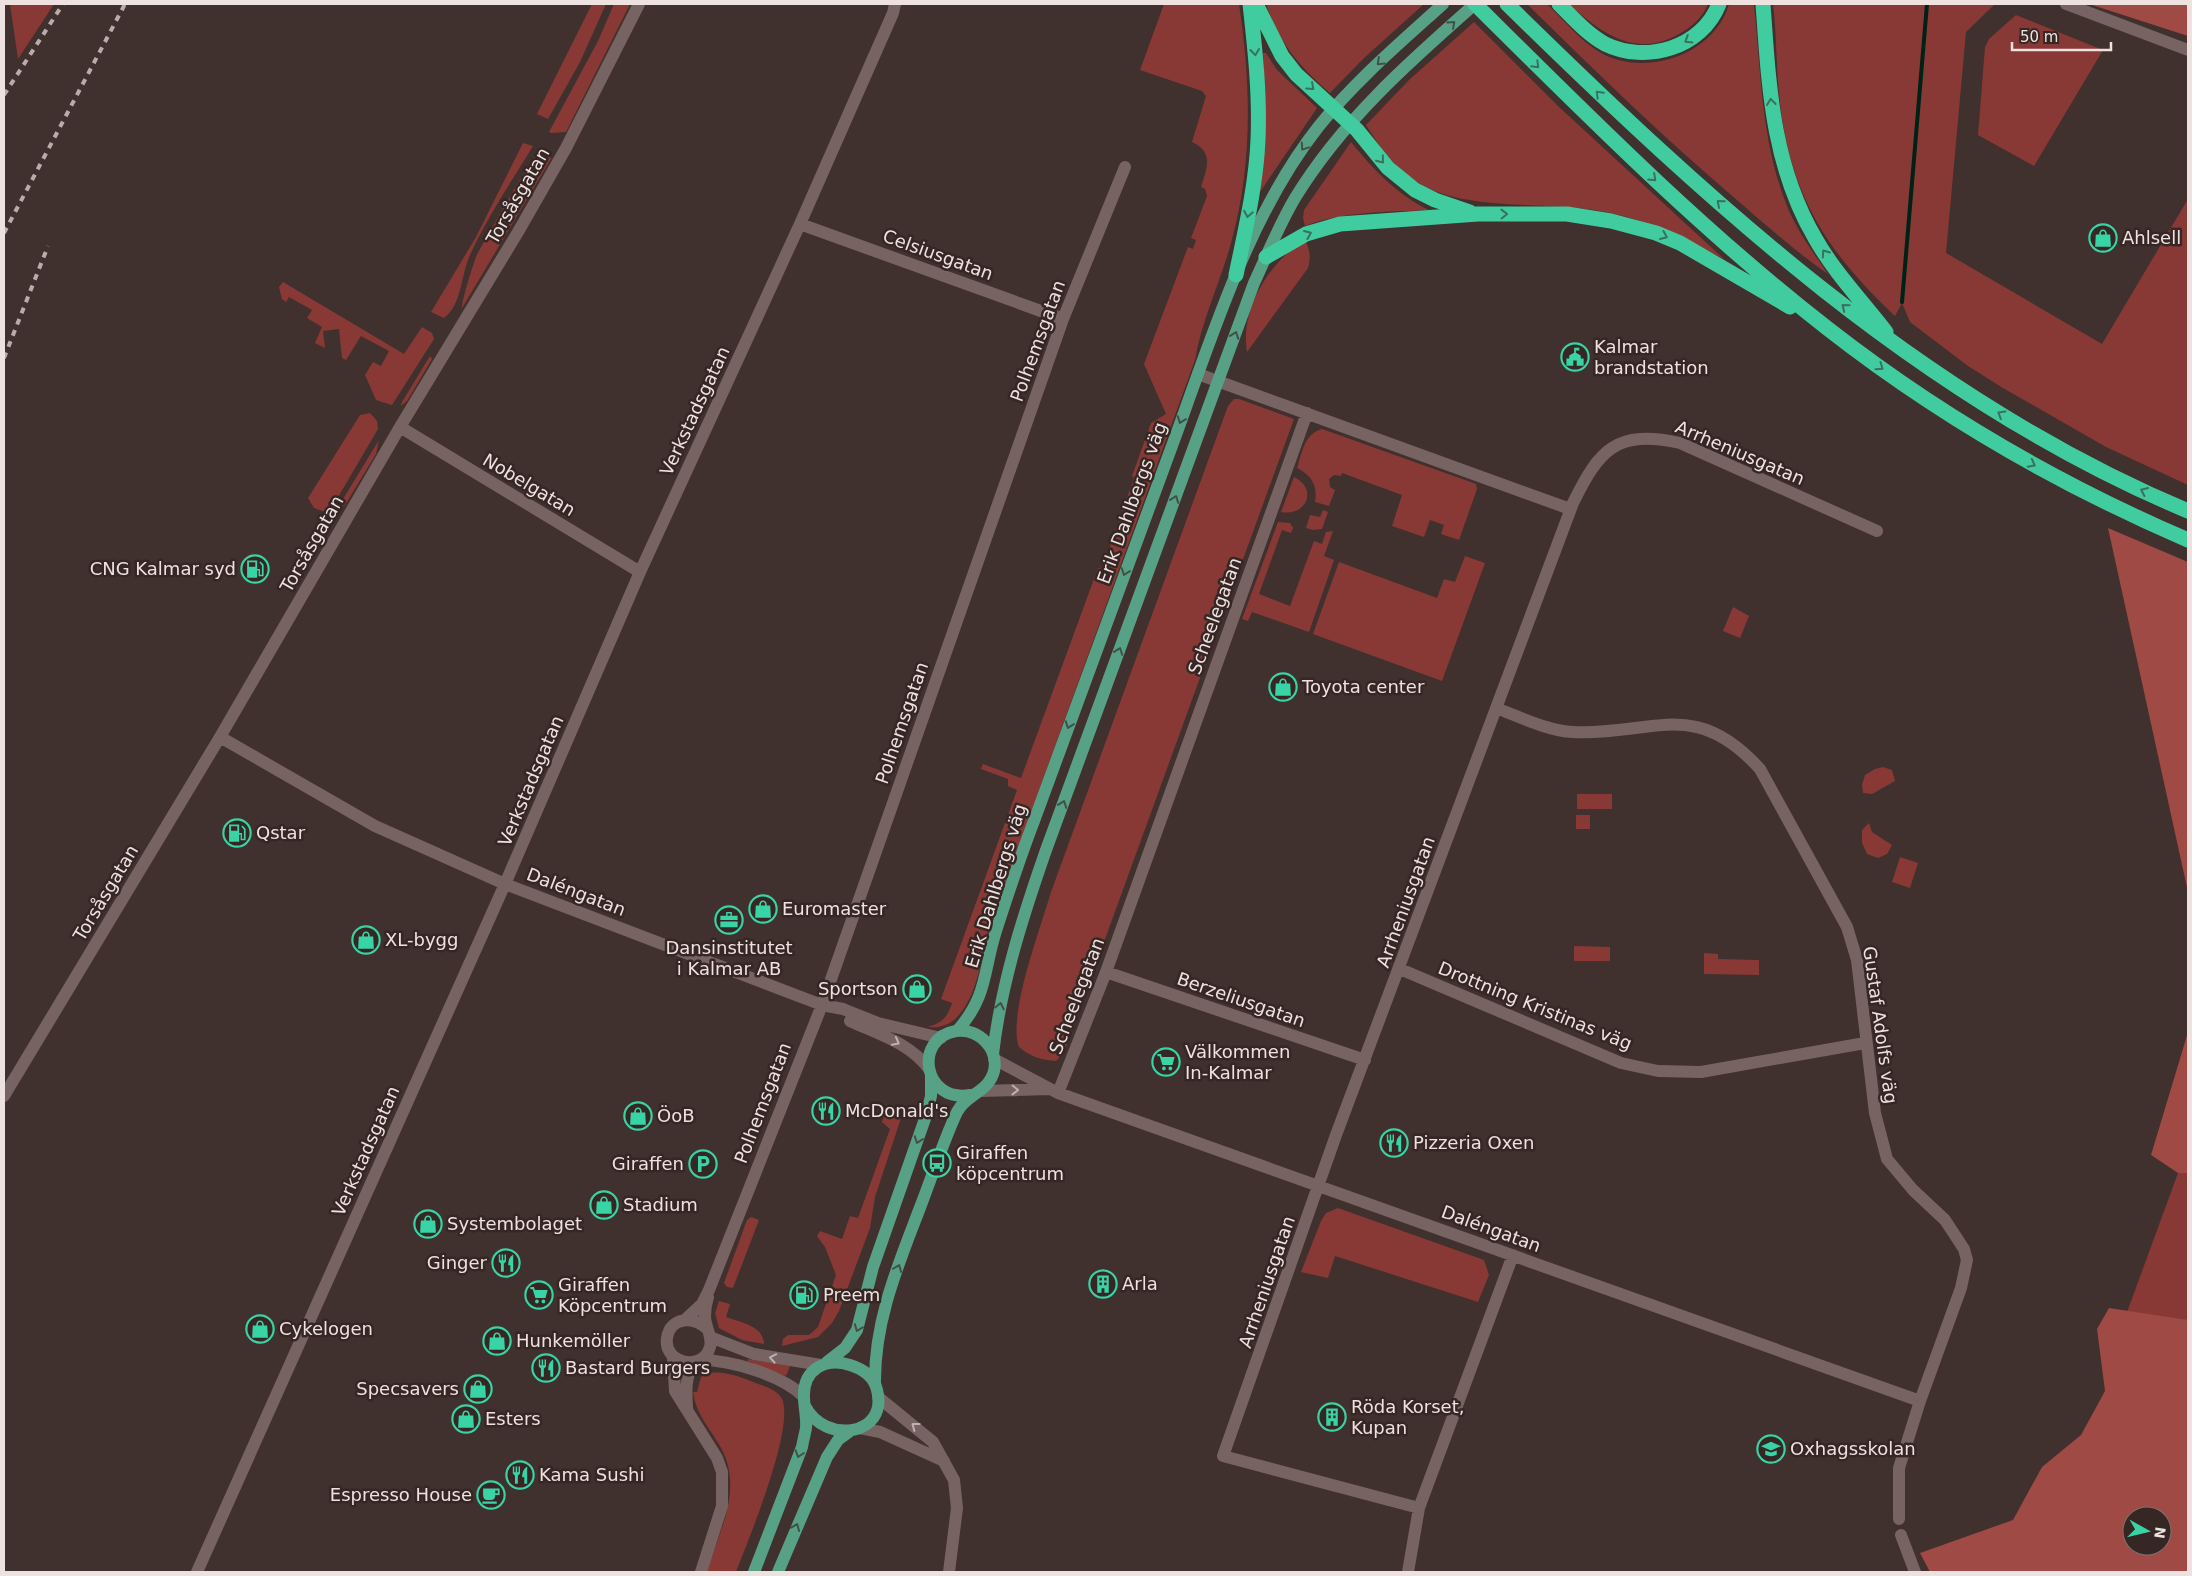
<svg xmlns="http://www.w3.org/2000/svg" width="2192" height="1576" font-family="'DejaVu Sans',sans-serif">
	<rect width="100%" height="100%" fill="#40302e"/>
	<!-- green -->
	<path fill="#893935" d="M10,4h44l-36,55z
		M592,4h14l-26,58 -32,57 -11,-5z
		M614,4h16l-64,128 -15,1 -2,-1 49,-91z
		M1164,4h75c12,79 14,161 -8,239 -11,40 -29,76 -36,117l-207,571c-7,30 -15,102 -60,96 15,-5 19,-9 24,-24l-11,-4 76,-209 -9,-4v-7l-27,-10 2,-5 38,14 77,-210 4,1 32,-91 -2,-2 19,-53 15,-9 -22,-50 44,-117 5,2 3,-9 -5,-2 16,-42 -2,-7 -4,-2c6,-19 13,-35 -9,-45l14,-46 -4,-5 -62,-21z
		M1266,4h158l-60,54 -34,35c-31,-27 -51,-50 -64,-89z
		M1527,4h20c17,16 33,37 54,49 45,25 114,1 128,-49h25c7,68 7,137 33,202 10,25 26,46 41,68 -32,-22 -61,-48 -91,-74 -73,-62 -142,-129 -210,-196z
		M1569,4h139c-5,13 -16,23 -29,30 -43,25 -78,-1 -110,-30z
		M1773,4h222l-29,28 -20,221 156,91 86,-145v286l-82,-38 -103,-59 -35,-22 -58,-44 -8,-19 -7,13c-67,-63 -104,-119 -115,-213 -4,-33 -3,-66 -7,-99z
		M2016,15l87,35 -69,116 -56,-31 7,-88 4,-8z
		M1474,22l85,85 165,152c-42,-22 -82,-42 -130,-49 -52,-8 -122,0 -168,-23 -27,-13 -45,-38 -60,-62l43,-45z
		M1263,53h3l11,17 40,38 -57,84c6,-46 5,-91 3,-139z
		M1351,142c23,28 45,52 78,68 -42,2 -84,1 -124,16l-2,-8 1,-8z
		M523,143l10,3c-21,35 -46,71 -63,109 -9,19 -8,50 -26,63l-13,-6 45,-75z
		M541,148l7,5 3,6 -89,149c-1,-5 11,-43 14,-51 6,-13 58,-104 65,-109z
		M1305,240c5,10 6,17 3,28l-61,84c-7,-43 22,-90 58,-112z
		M283,282l121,72 18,-27 10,6 2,6 -42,66 -16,-5 -11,-25 8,-13 8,4 8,-15 -28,-15 -15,24 -4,-2 -3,-29 -16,2 2,17 -10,-5 7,-16 -15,-9 5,-8 -23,-13 -3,5 -4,-3 -3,-12z
		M430,356l2,3 -25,42 -6,5 1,-4z
		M1234,399h5l55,20 -230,633 -8,9c-15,-1 -25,-4 -37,-14 -12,-31 22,-120 32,-155l177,-486z
		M370,413l7,8 1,8 -47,80 -6,3 -11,-4 -6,-10 52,-83z
		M1322,429l154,55 1,5 -18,51 -18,-6 3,-9 -14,-5 -6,17 -32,-11 10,-31 -60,-22 -1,3 -7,-1 -5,4 1,8 5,3 -6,16 -14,-4c3,-17 -4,-27 -18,-34 5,-15 7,-34 25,-39z
		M379,440l-3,14 -31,51 -8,4z
		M1294,477c24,11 13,40 -13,35z
		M1323,510l5,2 -6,17 -9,1 -7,-2 4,-13 10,2z
		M1278,522l12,1 3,5 -2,5 -9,-3 -23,64 31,12 24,-65 8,3 4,-12 7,-1 -9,25 10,4 -25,72 -57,-20 -4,9 -6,-2z
		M1465,556l20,7 -43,118 -129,-47 26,-72 98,36 7,-19 11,3z
		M1733,607l16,9 -9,22 -17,-7z
		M1883,767l9,3 3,11 -23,13 -9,-1 -1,-8 3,-10 10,-6z
		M1577,794h35v15h-35z
		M1576,815h14v14h-14z
		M1869,823l3,9 20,13 -5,9 -9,4 -11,-4 -5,-11v-13z
		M1900,857l18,6 -8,25 -18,-6z
		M1574,946l36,1v14h-36z
		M1704,953l14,1v5l41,1v15l-55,-1z
		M905,1106l-30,91 -5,31 -31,83 -7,12 -14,14 -36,9 1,-7 5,-4h21l9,-8 18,-52 -11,-28 -8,-11 3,-5 22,8 8,-23 8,2 32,-89 -8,-7 3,-8z
		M2178,1173h10v152l-62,-10z
		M1338,1208l146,52 5,15 -11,27 -143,-46 -7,22 -27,-6 20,-51 5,-8z
		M751,1217l8,3 -26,68 -6,-1 -3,-4 23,-63z
		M719,1301l11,3 -4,13c15,6 37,8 38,27l-22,-4 -23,-12 -4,-15z
		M748,1359l42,7 -4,10 -39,-15z
		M708,1373c16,-2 30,3 45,9 10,4 24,7 29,17 13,29 -34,142 -46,173l-29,-1c13,-41 37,-84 13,-125 -11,-19 -24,-32 -27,-54h4l4,-15z"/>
	<!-- forest -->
	<path fill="#9f4a44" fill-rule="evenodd" d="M2089,4h99v32z
		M2108,528l80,34v330z
		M2188,1032v141h-10l-27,-18z
		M2109,1308l79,12v252h-258l-10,-19 93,-33 29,-53 39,-32 24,-44 -8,-62zM2132,1516h30v30h-30z"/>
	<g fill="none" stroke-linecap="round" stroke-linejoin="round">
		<!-- stream -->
		<path stroke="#002116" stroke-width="4" d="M1902,302l25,-298"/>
		<!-- minor -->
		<path stroke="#776462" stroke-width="12" d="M2066,4l122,46
			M800,224l263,95
			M1198,374l372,135
			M400,427l240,145
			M1496,708c24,9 52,23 77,24 80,4 121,-36 187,37l87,158 10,33 18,153 12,46 26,31 32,30 19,29 3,11 -6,28 -41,113 -21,67v51
			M220,737l155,89 130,58 317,121 21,4 35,14 63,15
			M1400,969l221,94 37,8 43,1 164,-29
			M1106,972l259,88
			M850,1021c28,13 60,22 79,48
			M994,1059l64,34 862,308
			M980,1091l70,-2
			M1058,1093l48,-121 201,-559
			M4,1096l216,-359 180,-310 118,-195 48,-84 73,-144
			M686,1319l16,-15 7,-14 113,-285 241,-686 62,-152
			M708,1330c-13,-14 -38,-14 -41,8 -4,26 36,34 43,9 3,-10 -5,-20 -5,-31 0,-6 1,-13 3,-19
			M710,1337l44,17 67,11
			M673,1357l2,34 42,67 5,14v34l-21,66
			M701,1360c29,0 82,15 103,37
			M878,1397l55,45 21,38 3,28 -8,64
			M687,1408c-1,-17 -2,-31 7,-45
			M860,1428l20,4 64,29
			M1419,1508l-196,-52 113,-321 237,-632c26,-53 43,-74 107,-60l197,88
			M1901,1535l14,37
			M197,1572l308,-688 135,-312 160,-348 93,-211 2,-9
			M1408,1572l11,-64 94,-253"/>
		<!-- major -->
		<path stroke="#57a287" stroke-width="12" d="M957,1031c31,-35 26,-59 39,-100 12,-37 24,-74 38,-110 47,-129 94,-258 142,-386 38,-104 74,-222 143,-309 36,-45 82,-84 124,-122
			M993,1054c8,-70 30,-138 53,-204l208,-567c13,-28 25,-58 41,-85 47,-77 113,-135 180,-194
			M827,1362l18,-14 12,-18 16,-63 54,-154 4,-17v-21
			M875,1384c-1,-64 24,-121 46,-179 12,-31 22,-63 36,-93 9,-18 32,-20 37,-41 5,-23 -16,-43 -38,-40 -43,7 -33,72 14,64
			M754,1572l48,-125c1,-6 3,-13 4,-19 1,-10 -2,-21 -2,-31 -1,-28 22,-40 46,-32 13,4 24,12 27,25 12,46 -52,55 -72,16
			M778,1572l49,-115 11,-17 11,-8"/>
		<!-- highway -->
		<path stroke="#41cca0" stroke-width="15" d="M1256,4l26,52 14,18 61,56 31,38 27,22 20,10 35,12
			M1475,4c113,112 226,226 352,324 110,86 233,157 361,212
			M1507,4c202,198 417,397 681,507
			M1559,4c14,14 28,30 46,40 41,20 97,4 114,-40
			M1763,4c6,83 9,160 52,234 19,34 47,63 71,94
			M1266,257l40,-23 34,-10 138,-10h89l44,7 45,12 24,10 110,64
			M1236,275c9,-44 20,-89 22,-135 2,-46 -3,-91 -8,-136"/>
		<!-- rail -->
		<path stroke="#b9acaa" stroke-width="4" stroke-dasharray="6 6" stroke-linecap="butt" d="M4,95l59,-91
			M4,233l121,-229
			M4,358l44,-112"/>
	</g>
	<!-- one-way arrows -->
	<defs><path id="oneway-chevron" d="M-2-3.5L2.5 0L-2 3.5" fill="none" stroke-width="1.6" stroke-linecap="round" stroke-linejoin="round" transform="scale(1.25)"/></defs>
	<g stroke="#425147">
		<use href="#oneway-chevron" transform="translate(1452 24) rotate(-42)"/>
		<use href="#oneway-chevron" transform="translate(1380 62) rotate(137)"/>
		<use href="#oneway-chevron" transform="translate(1304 147) rotate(124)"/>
		<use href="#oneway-chevron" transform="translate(1235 335) rotate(-70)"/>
		<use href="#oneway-chevron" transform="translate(1181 420) rotate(110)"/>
		<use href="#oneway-chevron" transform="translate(1175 499) rotate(-70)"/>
		<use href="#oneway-chevron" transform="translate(1125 572) rotate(110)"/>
		<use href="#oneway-chevron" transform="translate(1119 651) rotate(-70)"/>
		<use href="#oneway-chevron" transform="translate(1069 725) rotate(110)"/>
		<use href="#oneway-chevron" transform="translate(1063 804) rotate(-70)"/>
		<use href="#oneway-chevron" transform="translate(1000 1006) rotate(-78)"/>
		<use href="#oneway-chevron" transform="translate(918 1140) rotate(110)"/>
		<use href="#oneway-chevron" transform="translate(898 1268) rotate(-69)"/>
		<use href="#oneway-chevron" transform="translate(858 1328) rotate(111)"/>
		<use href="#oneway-chevron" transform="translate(799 1454) rotate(108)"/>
		<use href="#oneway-chevron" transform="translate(796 1527) rotate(-68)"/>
	</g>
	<g stroke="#3b715c">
		<use href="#oneway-chevron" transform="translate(1688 40) rotate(148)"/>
		<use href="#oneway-chevron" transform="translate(1255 52) rotate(84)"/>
		<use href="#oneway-chevron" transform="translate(1536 65) rotate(45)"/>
		<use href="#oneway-chevron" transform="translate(1311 87) rotate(42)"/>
		<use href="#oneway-chevron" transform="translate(1599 94) rotate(-135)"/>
		<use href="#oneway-chevron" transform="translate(1771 102) rotate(-97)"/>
		<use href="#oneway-chevron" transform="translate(1381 160) rotate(51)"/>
		<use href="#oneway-chevron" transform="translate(1653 178) rotate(43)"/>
		<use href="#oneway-chevron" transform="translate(1720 203) rotate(-139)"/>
		<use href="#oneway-chevron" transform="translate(1248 214) rotate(100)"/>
		<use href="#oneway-chevron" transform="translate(1504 214) rotate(-1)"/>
		<use href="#oneway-chevron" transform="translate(1308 234) rotate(-23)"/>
		<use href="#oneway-chevron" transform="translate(1664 236) rotate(23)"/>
		<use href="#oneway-chevron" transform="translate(1825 253) rotate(-125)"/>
		<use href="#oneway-chevron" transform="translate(1845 307) rotate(-141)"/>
		<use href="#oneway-chevron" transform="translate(1880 367) rotate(35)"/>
		<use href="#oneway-chevron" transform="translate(2001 414) rotate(-149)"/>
		<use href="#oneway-chevron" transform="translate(2032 464) rotate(28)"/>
		<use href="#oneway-chevron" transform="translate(2144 491) rotate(-155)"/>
	</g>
	<g stroke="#beb0ae">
		<use href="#oneway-chevron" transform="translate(896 1042) rotate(28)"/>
		<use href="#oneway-chevron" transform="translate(1015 1090) rotate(1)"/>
		<use href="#oneway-chevron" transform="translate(773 1358) rotate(-169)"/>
		<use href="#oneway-chevron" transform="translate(915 1426) rotate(-143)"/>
	</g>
	<!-- icons -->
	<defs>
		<g id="shop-ring" transform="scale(1.4375)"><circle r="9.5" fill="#362624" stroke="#39d4a5" stroke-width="1.5"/><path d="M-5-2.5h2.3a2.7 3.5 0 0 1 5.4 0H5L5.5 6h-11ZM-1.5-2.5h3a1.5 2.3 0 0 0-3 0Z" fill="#39d4a5"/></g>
		<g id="civic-ring" transform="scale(1.4375)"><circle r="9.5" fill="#362624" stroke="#39d4a5" stroke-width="1.5"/><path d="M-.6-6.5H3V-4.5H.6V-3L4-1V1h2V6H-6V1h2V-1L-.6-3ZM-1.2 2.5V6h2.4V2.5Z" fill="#39d4a5"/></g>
		<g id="fuel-ring" transform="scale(1.4375)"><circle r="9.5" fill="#362624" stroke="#39d4a5" stroke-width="1.5"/><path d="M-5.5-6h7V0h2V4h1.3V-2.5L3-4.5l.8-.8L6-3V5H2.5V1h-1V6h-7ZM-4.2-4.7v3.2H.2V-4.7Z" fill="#39d4a5"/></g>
		<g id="office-ring" transform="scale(1.4375)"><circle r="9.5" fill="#362624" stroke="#39d4a5" stroke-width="1.5"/><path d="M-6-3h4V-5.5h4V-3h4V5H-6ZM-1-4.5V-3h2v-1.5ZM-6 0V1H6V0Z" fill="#39d4a5"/></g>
		<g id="supermarket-ring" transform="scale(1.4375)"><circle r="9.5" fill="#362624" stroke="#39d4a5" stroke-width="1.5"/><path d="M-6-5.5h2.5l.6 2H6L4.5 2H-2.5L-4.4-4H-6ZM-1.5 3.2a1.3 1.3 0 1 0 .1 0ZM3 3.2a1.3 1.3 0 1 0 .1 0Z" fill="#39d4a5"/></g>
		<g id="restaurant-ring" transform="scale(1.4375)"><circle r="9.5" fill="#362624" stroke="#39d4a5" stroke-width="1.5"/><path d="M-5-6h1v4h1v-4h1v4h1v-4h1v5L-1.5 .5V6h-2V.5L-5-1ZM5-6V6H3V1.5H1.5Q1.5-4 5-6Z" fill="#39d4a5"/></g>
		<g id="bus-ring" transform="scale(1.4375)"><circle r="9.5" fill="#362624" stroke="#39d4a5" stroke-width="1.5"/><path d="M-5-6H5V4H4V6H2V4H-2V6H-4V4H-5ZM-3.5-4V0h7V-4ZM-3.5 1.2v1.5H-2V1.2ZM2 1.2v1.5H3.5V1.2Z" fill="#39d4a5"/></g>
		<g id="parking-ring" transform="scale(1.4375)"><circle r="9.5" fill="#362624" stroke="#39d4a5" stroke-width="1.5"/><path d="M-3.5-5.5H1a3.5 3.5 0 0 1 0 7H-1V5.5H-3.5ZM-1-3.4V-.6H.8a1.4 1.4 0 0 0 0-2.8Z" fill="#39d4a5"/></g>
		<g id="building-ring" transform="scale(1.4375)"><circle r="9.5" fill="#362624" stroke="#39d4a5" stroke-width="1.5"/><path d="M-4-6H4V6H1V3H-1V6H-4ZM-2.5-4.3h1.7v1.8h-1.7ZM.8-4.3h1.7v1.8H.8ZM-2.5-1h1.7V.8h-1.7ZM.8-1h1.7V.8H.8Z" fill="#39d4a5"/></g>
		<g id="school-ring" transform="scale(1.4375)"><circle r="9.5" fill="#362624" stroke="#39d4a5" stroke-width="1.5"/><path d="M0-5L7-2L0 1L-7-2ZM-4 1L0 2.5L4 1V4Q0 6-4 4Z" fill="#39d4a5"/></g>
		<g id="cafe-ring" transform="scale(1.4375)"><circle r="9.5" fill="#362624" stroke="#39d4a5" stroke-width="1.5"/><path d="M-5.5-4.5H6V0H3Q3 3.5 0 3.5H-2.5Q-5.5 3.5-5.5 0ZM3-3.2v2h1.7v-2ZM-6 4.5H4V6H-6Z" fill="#39d4a5"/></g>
	</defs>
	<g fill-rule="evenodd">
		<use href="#shop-ring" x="2103" y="238"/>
		<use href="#civic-ring" x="1575" y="357"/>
		<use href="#fuel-ring" x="255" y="569"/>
		<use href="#shop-ring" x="1283" y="687"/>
		<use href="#fuel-ring" x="237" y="833"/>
		<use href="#shop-ring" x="763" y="909"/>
		<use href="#office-ring" x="729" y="920"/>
		<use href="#shop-ring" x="366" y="940"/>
		<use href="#shop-ring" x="917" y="989"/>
		<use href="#supermarket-ring" x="1166" y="1062"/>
		<use href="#restaurant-ring" x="826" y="1111"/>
		<use href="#shop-ring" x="638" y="1116"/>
		<use href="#restaurant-ring" x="1394" y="1143"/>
		<use href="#bus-ring" x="937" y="1163"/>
		<use href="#parking-ring" x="703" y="1164"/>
		<use href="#shop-ring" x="604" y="1205"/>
		<use href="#shop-ring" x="428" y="1224"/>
		<use href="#restaurant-ring" x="506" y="1263"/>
		<use href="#building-ring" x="1103" y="1284"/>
		<use href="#supermarket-ring" x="539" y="1295"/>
		<use href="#fuel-ring" x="804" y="1295"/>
		<use href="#shop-ring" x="260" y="1329"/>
		<use href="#shop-ring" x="497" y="1341"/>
		<use href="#restaurant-ring" x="546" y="1368"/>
		<use href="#shop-ring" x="478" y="1389"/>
		<use href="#building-ring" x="1332" y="1417"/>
		<use href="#shop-ring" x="466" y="1419"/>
		<use href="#school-ring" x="1771" y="1449"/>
		<use href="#restaurant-ring" x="520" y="1475"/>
		<use href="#cafe-ring" x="491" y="1495"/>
	</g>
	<g text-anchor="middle" stroke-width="5" stroke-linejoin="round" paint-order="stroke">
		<!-- street labels -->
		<g font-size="18" fill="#ede2e0" stroke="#362624">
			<text transform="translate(518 196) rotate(-60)" y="6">Torsåsgatan</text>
			<text transform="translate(938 255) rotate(20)" y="6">Celsiusgatan</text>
			<text transform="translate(1038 341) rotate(-70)" y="6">Polhemsgatan</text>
			<text transform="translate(695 411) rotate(-65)" y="6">Verkstadsgatan</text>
			<text transform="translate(1740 453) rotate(23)" y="6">Arrheniusgatan</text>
			<text transform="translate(529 485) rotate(31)" y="6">Nobelgatan</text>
			<text transform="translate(1132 503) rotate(-70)" y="6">Erik Dahlbergs väg</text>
			<text transform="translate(312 544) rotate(-60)" y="6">Torsåsgatan</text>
			<text transform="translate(1215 616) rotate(-70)" y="6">Scheelegatan</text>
			<text transform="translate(902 723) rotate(-71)" y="6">Polhemsgatan</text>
			<text transform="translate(531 781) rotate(-67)" y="6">Verkstadsgatan</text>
			<text transform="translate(996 886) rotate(-73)" y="6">Erik Dahlbergs väg</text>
			<text transform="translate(576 892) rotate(21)" y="6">Daléngatan</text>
			<text transform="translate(106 893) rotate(-59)" y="6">Torsåsgatan</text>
			<text transform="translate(1406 902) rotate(-70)" y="6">Arrheniusgatan</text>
			<text transform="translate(1077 996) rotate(-69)" y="6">Scheelegatan</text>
			<text transform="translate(1241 1000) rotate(19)" y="6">Berzeliusgatan</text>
			<text transform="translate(1535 1006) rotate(22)" y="6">Drottning Kristinas väg</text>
			<text transform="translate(1880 1025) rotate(82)" y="6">Gustaf Adolfs väg</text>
			<text transform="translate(763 1103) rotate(-69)" y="6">Polhemsgatan</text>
			<text transform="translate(366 1151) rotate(-66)" y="6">Verkstadsgatan</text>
			<text transform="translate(1491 1229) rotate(20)" y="6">Daléngatan</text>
			<text transform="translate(1267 1282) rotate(-71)" y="6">Arrheniusgatan</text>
		</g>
		<!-- poi labels -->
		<g font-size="18" fill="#ede2e0" stroke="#362624" text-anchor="start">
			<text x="2122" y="244">Ahlsell</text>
			<text x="1594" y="353">Kalmar<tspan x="1594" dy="21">brandstation</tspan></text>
			<text x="236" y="575" text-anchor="end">CNG Kalmar syd</text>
			<text x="1302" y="693">Toyota center</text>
			<text x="256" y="839">Qstar</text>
			<text x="782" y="915">Euromaster</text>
			<text x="385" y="946">XL-bygg</text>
			<text x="729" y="954" text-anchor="middle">Dansinstitutet<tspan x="729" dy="21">i Kalmar AB</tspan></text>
			<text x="898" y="995" text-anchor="end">Sportson</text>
			<text x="1185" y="1058">Välkommen<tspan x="1185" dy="21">In-Kalmar</tspan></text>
			<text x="845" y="1117">McDonald's</text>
			<text x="657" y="1122">ÖoB</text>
			<text x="1413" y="1149">Pizzeria Oxen</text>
			<text x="956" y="1159">Giraffen<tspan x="956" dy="21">köpcentrum</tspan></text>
			<text x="684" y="1170" text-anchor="end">Giraffen</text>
			<text x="623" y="1211">Stadium</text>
			<text x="447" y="1230">Systembolaget</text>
			<text x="487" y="1269" text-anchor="end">Ginger</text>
			<text x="1122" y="1290">Arla</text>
			<text x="558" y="1291">Giraffen<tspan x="558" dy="21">Köpcentrum</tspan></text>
			<text x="823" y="1301">Preem</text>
			<text x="279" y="1335">Cykelogen</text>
			<text x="516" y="1347">Hunkemöller</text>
			<text x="565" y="1374">Bastard Burgers</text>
			<text x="459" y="1395" text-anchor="end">Specsavers</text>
			<text x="1351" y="1413">Röda Korset,<tspan x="1351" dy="21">Kupan</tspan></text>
			<text x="485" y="1425">Esters</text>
			<text x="1790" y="1455">Oxhagsskolan</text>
			<text x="539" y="1481">Kama Sushi</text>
			<text x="472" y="1501" text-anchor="end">Espresso House</text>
		</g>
	</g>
	<!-- border -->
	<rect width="2192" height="1576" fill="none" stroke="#ede2e0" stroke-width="10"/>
	<!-- north arrow -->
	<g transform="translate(2147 1531) rotate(98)"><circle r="24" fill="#362624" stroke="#7f716f"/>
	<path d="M0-4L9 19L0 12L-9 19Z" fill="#39d4a5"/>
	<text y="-8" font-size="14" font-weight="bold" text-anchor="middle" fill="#ede2e0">N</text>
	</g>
	<!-- scale -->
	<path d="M2012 42v8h99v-8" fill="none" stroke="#ede2e0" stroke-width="2.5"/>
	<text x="2020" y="42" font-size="15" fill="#ede2e0" stroke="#362624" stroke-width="4" paint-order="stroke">50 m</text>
</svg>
